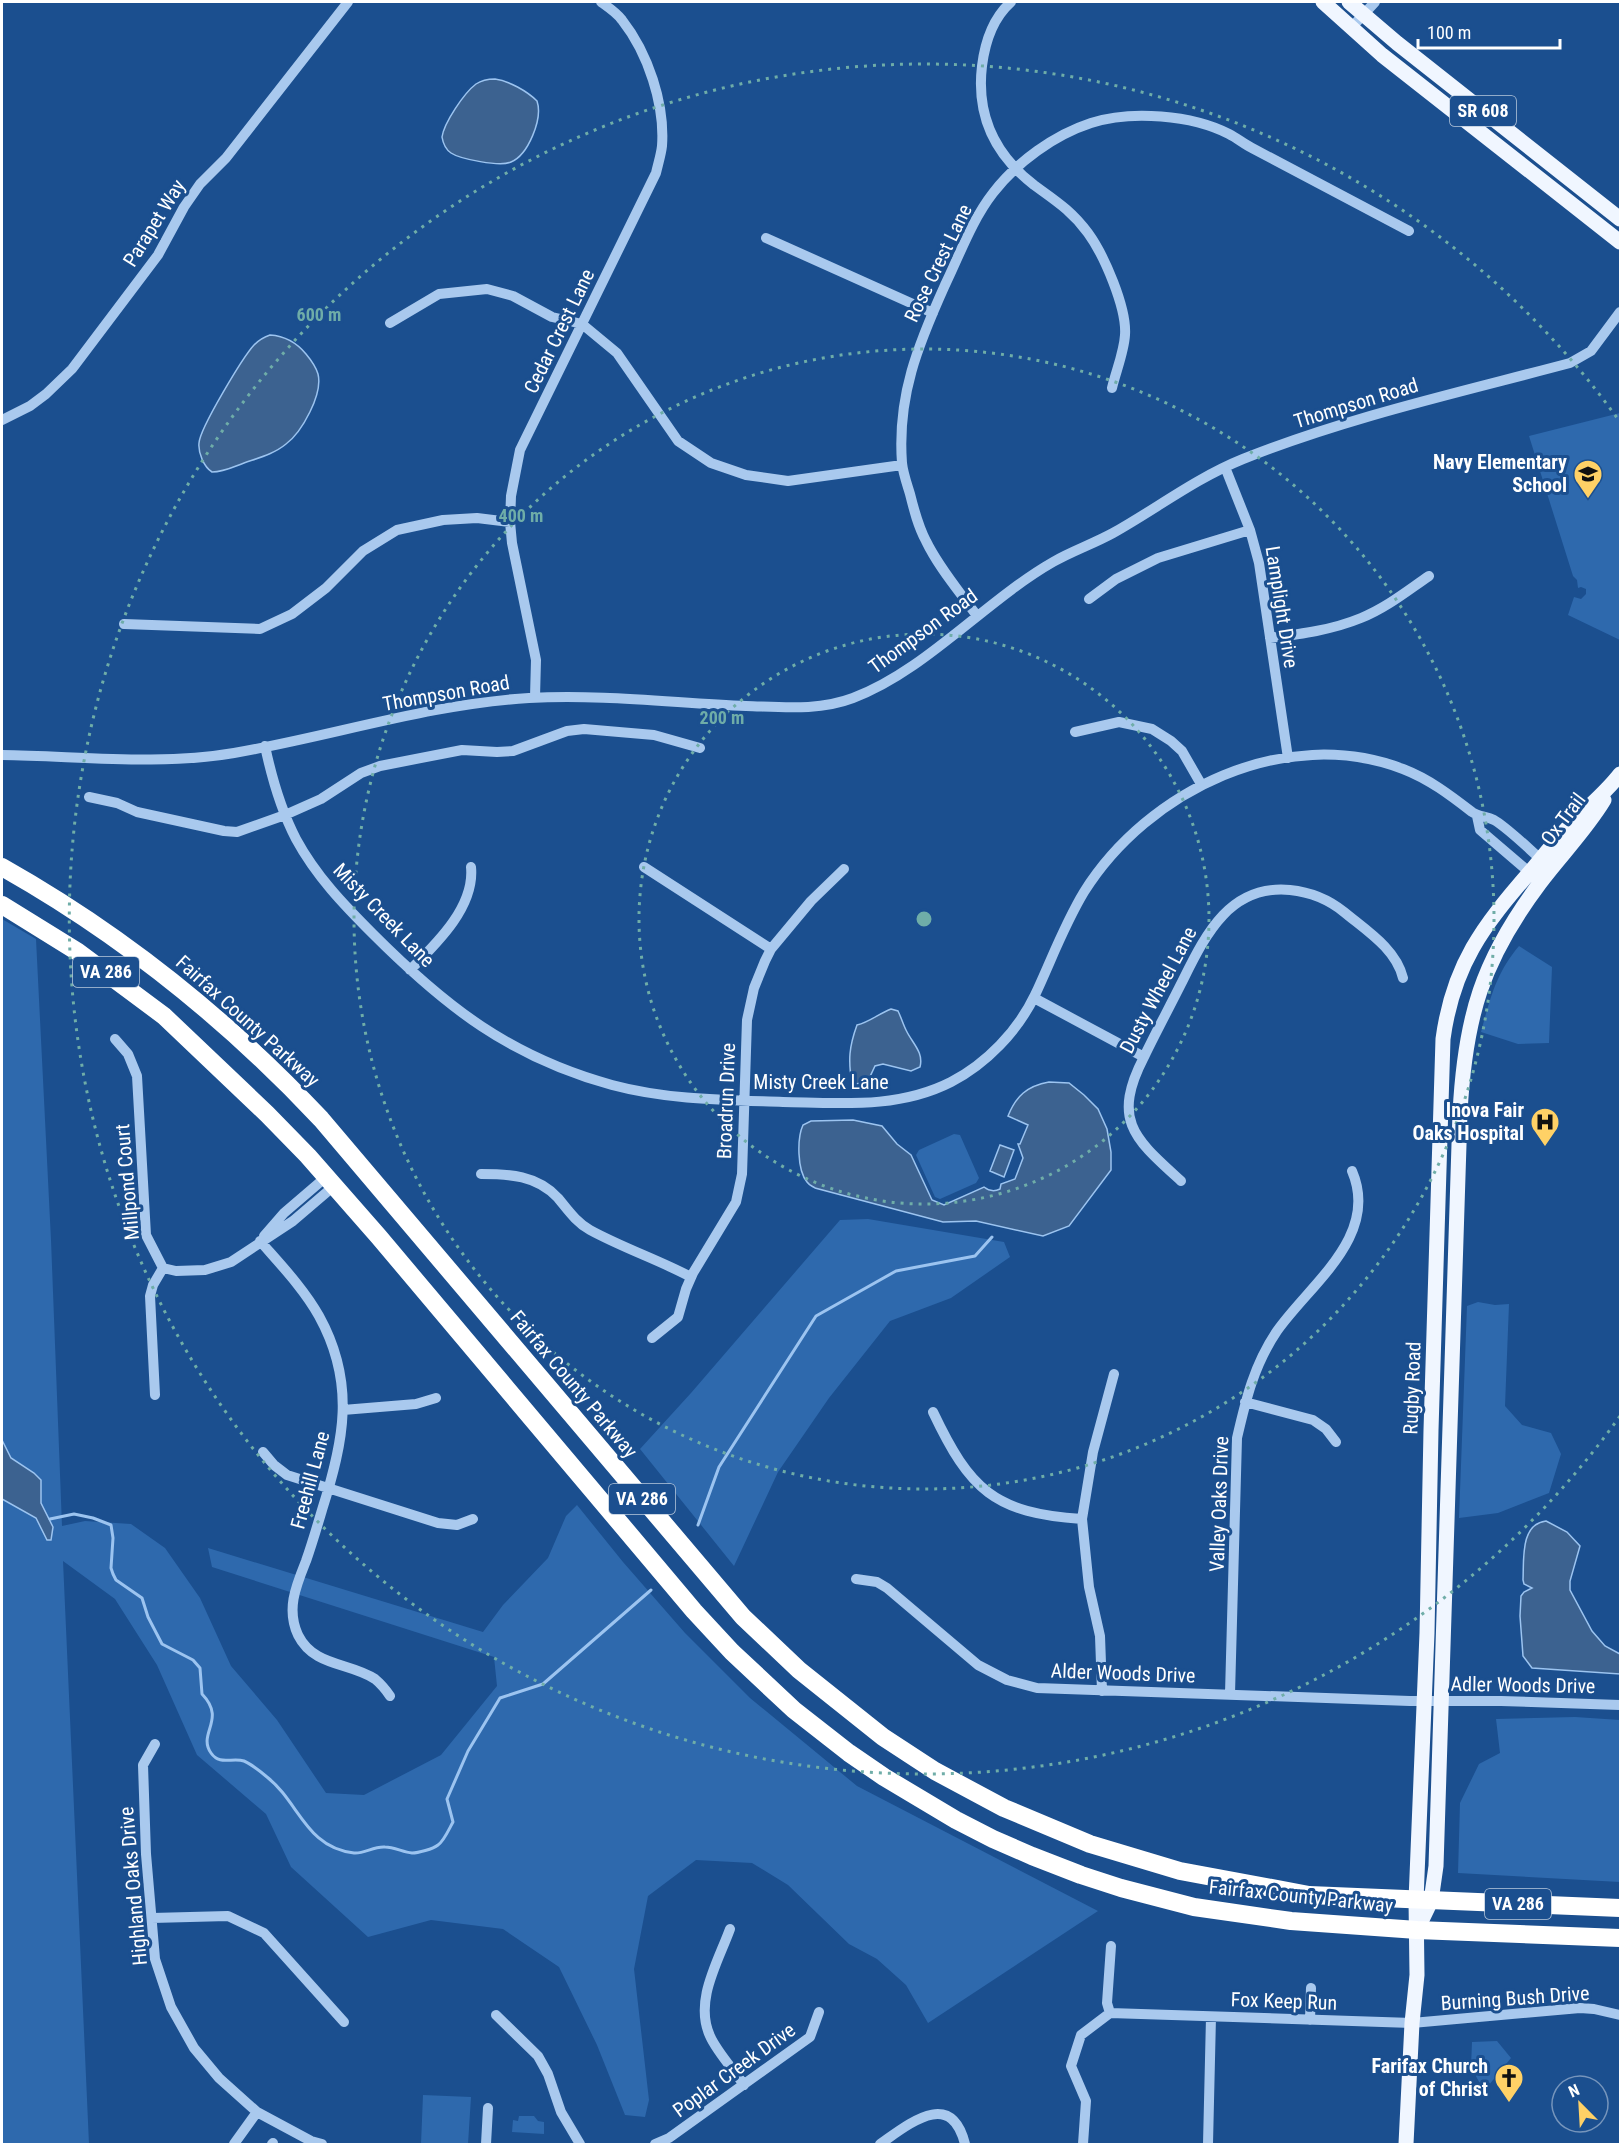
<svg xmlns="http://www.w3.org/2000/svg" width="1622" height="2146" font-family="'Roboto Condensed',sans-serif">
	<rect width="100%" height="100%" fill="#1b4f8f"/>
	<!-- green -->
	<path fill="#2e69ad" d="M1620,413v227l-52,-25 6,-18 7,2 5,-5v-5l-5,-2 -3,1 -1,-8 -4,-4 -44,-140z
		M2,919l34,20 15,301 11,286 23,-5 46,3 34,24 35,50 31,68 46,54 49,73 38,2 77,-40 56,-69 -3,-29 -282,-90 -4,-19 275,84 20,-27 45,-47 18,-42 11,-11 46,57 62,71 65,65 107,88 241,125 -170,112 -22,-38 -29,-26 -28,-15 -61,-59 -36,-22 -56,-3 -48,36 -14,73 15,131 -4,17 -20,-2 -28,-70 -38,-78 -56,-38 -72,-9 -63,17 -77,-70 -25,-53 -69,-59 -40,-90 -42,-66 -52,-38 26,583h-87z
		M1519,946l33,21 -3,76 -31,1 -37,-12c9,-33 15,-59 38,-86z
		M954,1134l6,1 19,43 -3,5 -36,16 -5,-2 -19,-42 3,-5z
		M868,1219l136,23 6,15 -59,41 -61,23 -61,77 -51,74 -44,94 -94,-117 51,-56 149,-173z
		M1478,1302l17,3 14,-1 -4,102 17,19 29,8 10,21 -12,39 -51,20 -39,5 8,-212z
		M1575,1717l45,3v162l-162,-9 2,-70 19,-39 21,-11 -4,-34z
		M1497,2041l14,17 -27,33 -13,-24 1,-25z
		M423,2095l48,2 -3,47h-47z
		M519,2116h15l4,5 6,1v12l-32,-2 1,-12 5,1z"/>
	<!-- water -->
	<path fill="#3c6290" stroke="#9cc4f0" stroke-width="1.5" d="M495,79c14,2 32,12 42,22 6,18 -9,54 -26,61 -11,5 -51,-3 -60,-9 -6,-4 -8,-10 -9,-16 2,-14 22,-44 34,-53 6,-4 12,-5 19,-5z
		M270,335c15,1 27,8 36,19 5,6 10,13 12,20 5,20 -16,58 -32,70 -12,10 -28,14 -42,19 -11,4 -20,9 -32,9 -8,-5 -14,-19 -13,-29 1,-15 44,-86 55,-98 5,-5 10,-8 16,-10z
		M891,1009l7,2c3,6 5,13 8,19 6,13 18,22 14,37l-9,4 -28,-7 -8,2 -8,17 -15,1c-4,-24 -3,-37 5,-59 13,-3 21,-11 34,-16z
		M1049,1082l20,1 15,12 14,14 9,20 4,23v18l-42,56 -26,10 -67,-15 -33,1 -128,-34c-3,-2 -6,-3 -8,-6 -10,-12 -10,-44 -4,-57l8,-4 42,-1 29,6 15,18 14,11 21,45 12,5 40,-18c5,4 10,5 16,2l1,-5 14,-5 8,-21 -5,-14h2l8,-19 -20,-9c8,-20 19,-30 41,-34z
		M1000,1145l14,5 -10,27 -14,-6z
		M2,1440l9,18 23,15 7,7v23l12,24 -2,13h-4l-11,-22 -34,-19z
		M1546,1521l21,11 13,14 -10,35v9l22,41 13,15 15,8v20l-88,-6 -9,-12 -3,-40 1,-20 3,-4 8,-4 -8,-4 -1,-4c1,-20 -3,-56 23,-59z"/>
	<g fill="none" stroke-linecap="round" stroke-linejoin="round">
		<!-- stream -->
		<path stroke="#9cc4f0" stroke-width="3" d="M50,1519l24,-5 19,4 18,7 2,13 -2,30 2,6 3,6 26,18 6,19 14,27 31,16 7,8 2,26c25,26 -5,39 9,59 9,13 21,4 33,8 7,3 17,11 23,16 32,25 39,71 87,76 10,1 20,-7 31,-6 9,0 18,5 27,6 6,0 21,-4 26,-8 6,-4 11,-16 15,-23l-6,-23 21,-48 32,-53 43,-14 108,-94
			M698,1525l21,-58 97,-151 80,-45 79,-15 17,-19"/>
		<!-- minor -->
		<path stroke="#a9c9ee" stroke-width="10" d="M1011,2c-18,16 -26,40 -29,64 -6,50 13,89 52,119 22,16 38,26 54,48 16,22 39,75 37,102 -1,17 -9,36 -13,53
			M1351,28l24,-26
			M766,238l167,75
			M390,323l49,-29 48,-5 26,7 39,21 30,7 35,29 61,88 33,22 35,12 42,6 114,-16
			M2,420l28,-14 16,-12 26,-25 86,-114 26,-48 16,-23 26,-26 122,-156
			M1225,467l25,63 9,33 29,195
			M1089,599l27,-20 42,-21 92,-28
			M977,616c-17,-24 -38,-48 -51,-75 -8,-15 -12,-31 -16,-47 -3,-10 -7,-21 -8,-31 -5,-67 16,-118 43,-178 15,-31 27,-65 48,-92 24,-31 61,-58 98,-70 40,-13 101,-8 138,11 8,4 15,10 23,14l157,83
			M124,624l136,5 32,-15 34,-26 37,-37 34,-21 46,-10 34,-2 33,4
			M1270,638c31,-4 62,-8 91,-20 25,-10 46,-27 68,-42
			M535,697l1,-37 -24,-117 -2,-21 1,-26 9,-46 136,-277c2,-9 5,-18 6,-27 3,-42 -14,-93 -40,-126 -5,-7 -14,-13 -21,-18
			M1075,732l44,-10 33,7 19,12 11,10 19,33
			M265,746c7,33 16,64 31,93 20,37 48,66 77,95 73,73 137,123 239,151 56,15 113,15 171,17 57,1 115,7 168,-20 35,-18 67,-51 84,-87 16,-34 29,-70 49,-103 64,-102 201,-168 319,-123 26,10 47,26 69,43 7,5 14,4 22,8 14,8 37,31 50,42
			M2,755c76,1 157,11 232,-2 99,-17 195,-49 295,-55 72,-4 145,5 217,8 36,1 73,5 107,-8 72,-27 132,-97 200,-136 19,-11 40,-18 60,-29 43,-24 83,-55 130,-74 105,-42 218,-67 327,-96l21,-12 29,-39
			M89,797l28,6 20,9 87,19 13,1 48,-17 36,-16 40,-26 19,-7 82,-16 35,2 16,-1 54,-20 17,-2 70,6 46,13
			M1477,816l3,14 55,47
			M644,867l127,82
			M410,970c26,-26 65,-63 61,-103
			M1034,998l110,59
			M115,1039l13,15 9,22 9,159 17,33 -10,17 -3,11 5,99
			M481,1174c28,0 56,1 77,24 10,12 18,24 32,32 33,18 69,30 101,47
			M1181,1181c-46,-42 -70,-60 -37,-124 12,-25 25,-49 37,-73 23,-46 47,-100 109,-94 20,2 38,9 54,22 23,19 52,37 59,66
			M264,1236l20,-23 42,-36
			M260,1241c21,24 44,48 59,75 37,67 25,125 3,194 -5,17 -10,34 -16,51 -10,25 -20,48 -8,74 16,32 51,27 77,44 6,5 11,11 15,17
			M163,1268l13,3 29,-1 26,-8 62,-41 41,-35
			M652,1338l26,-21 8,-28 7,-16 43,-71 6,-28 5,-154 7,-32 11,-27 6,-12 40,-48 33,-32
			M1245,1402l68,18 13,9 10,13
			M343,1410l73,-6 20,-6
			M933,1412c37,78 61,101 149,107
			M263,1452l11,13 13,10 151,48 19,2 16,-6
			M856,1579l21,3 10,6 91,77 29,15 30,8 373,13h91l119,4
			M1102,1691l-2,-55 -11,-49 -7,-68 11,-67 21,-78
			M1230,1694l7,-256c9,-39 17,-73 40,-107 33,-47 103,-95 75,-160
			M155,1744l-12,21 3,89 9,105 16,48 23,41 25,30 38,34 54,29 11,3
			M152,1918l76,-2 36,17 80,89
			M730,1929c-12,33 -36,72 -20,107 7,16 24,34 34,49
			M1110,2013l-3,-10 4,-57
			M496,2015l42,41 10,18 13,38 19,32
			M1310,2020l1,-32
			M234,2144l23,-32
			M272,2144l1,-1
			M486,2144l2,-36
			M655,2144l14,-6 141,-101 9,-25
			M880,2144c29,-20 71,-56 85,0
			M1083,2144l3,-43 -15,-35 10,-31 29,-22 302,10 168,-15 14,1 26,6
			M1208,2144l3,-127"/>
		<!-- major -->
		<path stroke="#f0f6ff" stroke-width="15" d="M1323,2l59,53 238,187
			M1349,2l48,41 223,176
			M1418,1928l13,-27 5,-35 24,-753c5,-96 22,-153 80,-230 21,-28 46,-53 64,-83
			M1406,2144l6,-121 5,-48 -1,-75 11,-267 4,-203 12,-391c10,-74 40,-113 87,-167 15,-18 29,-36 45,-52 15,-15 32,-29 45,-46"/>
		<!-- highway -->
		<path stroke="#fff" stroke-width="18" d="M2,867c119,67 225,152 319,252l422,498 56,53 84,67 52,34 69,37 86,36 90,27 129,24 311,13
			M2,905l76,47 86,64 103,98 41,42 71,81 315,374 38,41 62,58 55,43 35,24 72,43 37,19 39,17 49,19 40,13 73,19 97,14 126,9 203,8"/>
	</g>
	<!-- distance rings -->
	<g fill="none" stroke="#6fada8" stroke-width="3" stroke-dasharray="3 6">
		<circle cx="924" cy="919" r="285"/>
		<circle cx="924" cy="919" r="570"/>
		<path d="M1620 1416A855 855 0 1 1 1620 422"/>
	</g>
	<!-- icons -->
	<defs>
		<g id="school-pin" transform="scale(1.5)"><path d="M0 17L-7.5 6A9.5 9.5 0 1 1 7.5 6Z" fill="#ffd166" stroke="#1b4f8f"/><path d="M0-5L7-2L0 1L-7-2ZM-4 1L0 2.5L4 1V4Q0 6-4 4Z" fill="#111"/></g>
		<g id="hospital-pin" transform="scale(1.5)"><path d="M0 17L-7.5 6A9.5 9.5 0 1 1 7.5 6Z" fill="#ffd166" stroke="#1b4f8f"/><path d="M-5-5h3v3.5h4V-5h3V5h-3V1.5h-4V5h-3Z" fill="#111"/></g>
		<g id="church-pin" transform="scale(1.5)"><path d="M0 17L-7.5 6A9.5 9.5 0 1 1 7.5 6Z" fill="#ffd166" stroke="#1b4f8f"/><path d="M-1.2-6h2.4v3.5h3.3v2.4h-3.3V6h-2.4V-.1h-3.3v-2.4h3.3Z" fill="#111"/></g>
	</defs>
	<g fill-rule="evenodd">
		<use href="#school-pin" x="1588" y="474"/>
		<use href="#hospital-pin" x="1545" y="1122"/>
		<use href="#church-pin" x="1509" y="2078"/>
	</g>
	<g text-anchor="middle" stroke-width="6" stroke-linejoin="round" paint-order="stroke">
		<!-- shield labels -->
		<g fill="#1b4f8f" stroke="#bbcadd" stroke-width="1.5">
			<rect x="1450" y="96" width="66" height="30" rx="4.5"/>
			<rect x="73" y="957" width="66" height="30" rx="4.5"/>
			<rect x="609" y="1484" width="66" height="30" rx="4.5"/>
			<rect x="1485" y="1889" width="66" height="30" rx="4.5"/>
		</g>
		<g font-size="18" font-weight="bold" fill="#fff">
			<text x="1483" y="117">SR 608</text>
			<text x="106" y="978">VA 286</text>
			<text x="642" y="1505">VA 286</text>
			<text x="1518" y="1910">VA 286</text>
		</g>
		<!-- street labels -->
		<g font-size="20" fill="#fff" stroke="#1b4f8f">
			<text transform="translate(154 223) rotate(-58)" y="7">Parapet Way</text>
			<text transform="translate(938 263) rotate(-64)" y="7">Rose Crest Lane</text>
			<text transform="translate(559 331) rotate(-64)" y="7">Cedar Crest Lane</text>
			<text transform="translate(1356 403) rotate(-17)" y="7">Thompson Road</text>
			<text transform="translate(1282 607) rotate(81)" y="7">Lamplight Drive</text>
			<text transform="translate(923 631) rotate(-36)" y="7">Thompson Road</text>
			<text transform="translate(446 693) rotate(-10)" y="7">Thompson Road</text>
			<text transform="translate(1563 819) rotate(-53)" y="7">Ox Trail</text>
			<text transform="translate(384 915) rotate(46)" y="7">Misty Creek Lane</text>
			<text transform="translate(1158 990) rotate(-62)" y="7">Dusty Wheel Lane</text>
			<text transform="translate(248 1021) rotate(42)" y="7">Fairfax County Parkway</text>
			<text x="821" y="1089">Misty Creek Lane</text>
			<text transform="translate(726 1101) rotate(-88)" y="7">Broadrun Drive</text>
			<text transform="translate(127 1182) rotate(-95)" y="7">Millpond Court</text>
			<text transform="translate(574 1384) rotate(50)" y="7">Fairfax County Parkway</text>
			<text transform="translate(1412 1388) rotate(-88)" y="7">Rugby Road</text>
			<text transform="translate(310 1480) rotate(-75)" y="7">Freehill Lane</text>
			<text transform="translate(1219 1504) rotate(-88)" y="7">Valley Oaks Drive</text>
			<text transform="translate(1123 1673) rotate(2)" y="7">Alder Woods Drive</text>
			<text transform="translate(1523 1685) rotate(1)" y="7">Adler Woods Drive</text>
			<text transform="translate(133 1886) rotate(-95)" y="7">Highland Oaks Drive</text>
			<text transform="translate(1301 1896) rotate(6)" y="7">Fairfax County Parkway</text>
			<text transform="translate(1515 1998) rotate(-4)" y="7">Burning Bush Drive</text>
			<text transform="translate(1284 2001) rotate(2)" y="7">Fox Keep Run</text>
			<text transform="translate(734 2070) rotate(-36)" y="7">Poplar Creek Drive</text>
		</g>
		<!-- poi labels -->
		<g font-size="20" font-weight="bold" fill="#fff" stroke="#1b4f8f" text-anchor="end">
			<text x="1567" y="469">Navy Elementary<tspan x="1567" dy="23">School</tspan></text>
			<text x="1524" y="1117">Inova Fair<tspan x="1524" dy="23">Oaks Hospital</tspan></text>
			<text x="1488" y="2073">Farifax Church<tspan x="1488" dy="23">of Christ</tspan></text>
		</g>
	</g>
	<circle cx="924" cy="919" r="9" fill="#6fada8" stroke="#1b4f8f" stroke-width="3"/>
	<g font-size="18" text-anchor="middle" font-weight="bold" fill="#6fada8" stroke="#1b4f8f" stroke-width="6" stroke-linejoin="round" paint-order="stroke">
		<text x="319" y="321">600 m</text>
		<text x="521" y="522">400 m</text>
		<text x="722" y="724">200 m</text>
	</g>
	<!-- border -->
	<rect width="1622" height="2146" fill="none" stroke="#ffffff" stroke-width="6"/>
	<!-- north arrow -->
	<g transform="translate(1580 2104) rotate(336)"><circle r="28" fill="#1b4f8f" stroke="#7695bc" stroke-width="1.5"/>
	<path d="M0-4.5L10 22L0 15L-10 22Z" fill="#ffd166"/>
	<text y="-9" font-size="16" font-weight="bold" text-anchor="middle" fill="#ffffff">N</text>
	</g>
	<!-- scale -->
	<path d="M1418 39v9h142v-9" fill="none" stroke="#ffffff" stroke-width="3"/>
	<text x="1427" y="39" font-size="18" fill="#ffffff" stroke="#1b4f8f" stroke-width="4.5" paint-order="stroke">100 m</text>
</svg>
